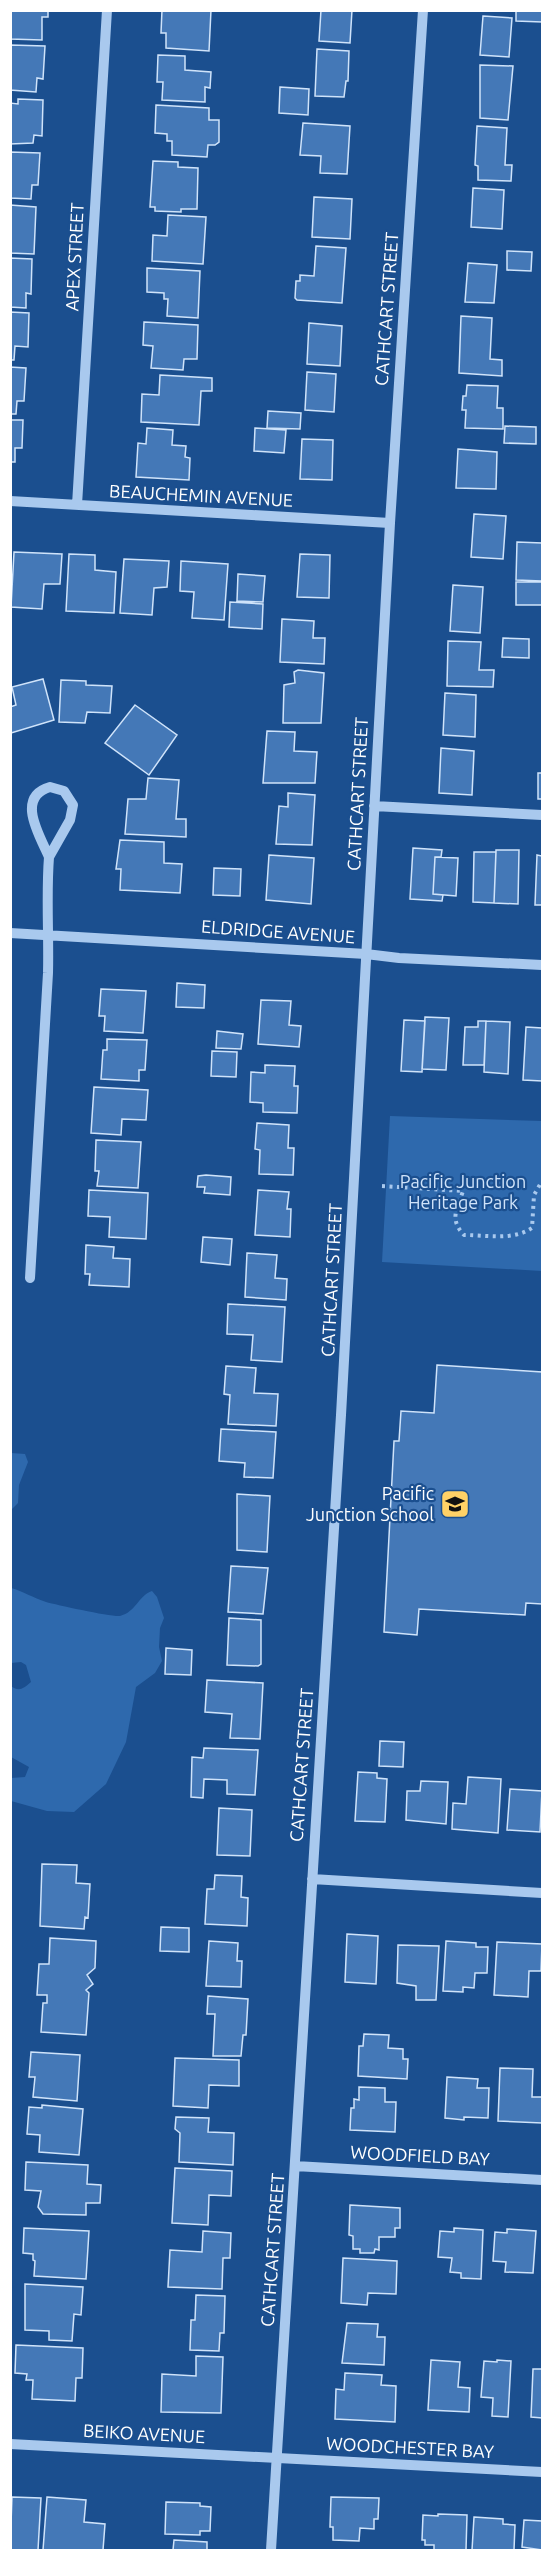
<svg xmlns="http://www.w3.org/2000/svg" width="553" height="2561" font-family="Ubuntu,sans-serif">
	<rect width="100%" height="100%" fill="#1b4f8f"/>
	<!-- green -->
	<path fill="#2e69ad" d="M390,1116l152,5v150l-160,-9z
		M11,1453l14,1 3,8 -9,23 -1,18 -7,7z
		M11,1588c12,3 22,10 35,14 11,3 65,15 74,14 16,-4 18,-20 32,-25l5,6 7,21 -4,10 -1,19 3,14 -7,12 -19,14 -10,55 -20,42 -32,28 -27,-1 -36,-10v-23l14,-1 4,-10 -18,-10v-71c8,6 12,3 20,-4l-5,-17 -5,-3 -10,1z"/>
	<!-- building -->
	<path fill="#4478b7" stroke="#cfe3fa" stroke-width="1.5" d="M10,10h38v7h-6v23l-32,-1z
		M162,10h49l-2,41 -43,-3v-15h-5z
		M321,10h31l-2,33 -31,-2z
		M516,10h26v12l-26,-1z
		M483,16l29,2 -3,39 -29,-2z
		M10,45l35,1 -2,33 -6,-1 -1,14 -26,-2z
		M317,49l32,2 -1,30h-2l-2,16 -29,-1z
		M158,55l27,1v14l26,2 -1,16 -5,-1v15l-43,-2 1,-18h-6z
		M480,65l33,1 -5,54 -28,-2z
		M280,87l29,2 -1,26 -29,-2z
		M18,99l25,1 -1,36 -8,-1 -1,8 -23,1v-41l8,1z
		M156,105l53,3v12h10v22l-4,3h-7l-1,12 -35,-2v-14h-5v-7l-12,-1z
		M303,123l47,3 -3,48 -27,-1 1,-17 -21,-1z
		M477,126l30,2 -2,37h7l-1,16 -33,-1v-14l-3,-1z
		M10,152l30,1 -2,32h-6l-1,14 -21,-1z
		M153,161l25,1v5l20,1 -1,41h-16v3l-26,-1v-4h-5z
		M473,188l31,2 -2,39 -31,-2z
		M314,197l38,2 -2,40 -38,-2z
		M10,205l26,2 -2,47 -24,-1z
		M168,215l38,2 -3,47 -51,-3 1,-26 14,1z
		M316,246l30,2 -4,55 -45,-3 -2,-2 1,-17h4v-6l14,1z
		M507,251l25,1 -1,19 -24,-1z
		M10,258l22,1 -1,35 -5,-1v15l-16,-1z
		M468,263l29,2 -3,38 -29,-1z
		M147,268l53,3 -2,47 -31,-2 1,-17h-4v-6l-17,-1z
		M10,312l19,1 -1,34 -13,-1 -1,14h-4z
		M461,316l31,2 -2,41 12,1v16l-43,-3z
		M144,322l54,3 -1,34h-13l-1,11 -32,-2 2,-22 -10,-1z
		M309,323l33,3 -2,40 -33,-2z
		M10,367l16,1 -2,33h-7l-1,13h-6z
		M307,372l29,2 -2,38 -29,-2z
		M160,375l52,3v13h-11l-2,34 -58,-3 1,-28 17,1z
		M467,385l31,1 -1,22h6v21l-38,-1 1,-18h-4l1,-14h3z
		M268,411l33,2 -1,16 -33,-1z
		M10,420h13l-1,28h-7v14h-5z
		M505,426l31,1v17l-32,-1z
		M147,428l26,2 -1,15 14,1 -1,11 5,1 -1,22 -53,-3 2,-34 8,1z
		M255,428l31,2 -2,23 -30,-2z
		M302,439l31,1 -1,40 -32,-1z
		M458,449l39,3 -1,37 -40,-1z
		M474,514l32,2 -3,43 -32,-2z
		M517,542l25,1v38l-26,-1z
		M14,552l48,2 -2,30h-16l-2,25 -31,-2z
		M69,554l26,1v15l21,2 -2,41 -48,-2z
		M300,554l30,1 -1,43 -32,-1z
		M124,559l45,2 -2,26 -13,1 -2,27 -32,-2z
		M181,561l47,3 -4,56 -32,-2 2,-26 -14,-1z
		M238,574l27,2 -2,26 -26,-1z
		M516,582h26v23h-26z
		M453,585l30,2 -3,46 -30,-2z
		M230,602l33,2 -1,25 -33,-2z
		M282,619l32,2 -1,17h12l-1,26 -44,-2z
		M503,638l26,1v19l-27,-1z
		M448,641l33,1 -2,28h15l-1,17 -46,-1z
		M298,670l26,3 -3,50h-38l1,-38 11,-2 -1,-11z
		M43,679l11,41 -43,13 -1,-26 6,-2 -4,-18z
		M61,680l25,1v4l26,1 -2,27 -23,-1 -2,11 -26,-1z
		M445,693l31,2 -1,42 -32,-2z
		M135,705l42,30 -28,40 -44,-32z
		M267,731l28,1 -1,19 23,1 -2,31h-52z
		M441,748l33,3 -2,44 -33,-2z
		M538,773h4v26h-4z
		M148,778l31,2 -3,39h10v18l-61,-3 3,-35h18z
		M288,793l27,2 -3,50 -36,-1 3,-38 9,1z
		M120,840l44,2v21l18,1 -2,29 -60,-3 1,-21h-5z
		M413,848l29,2 -1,7h-6l-2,37 10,1 -1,6 -32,-2z
		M496,850h23l-1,54 -24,-1z
		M474,852h22l-2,51 -21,-1z
		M269,855l45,3 -3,46 -45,-4z
		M537,855l5,1v49h-7z
		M435,857l23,1 -2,38 -23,-2z
		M214,868l27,1 -1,27 -27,-1z
		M177,983l28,2 -1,23 -28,-1z
		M101,989l45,2 -3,42 -39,-2 1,-15h-6z
		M261,1000l30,1 -2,24 12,1 -2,21 -41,-3z
		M425,1017l24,1 -3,52 -24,-1z
		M404,1020l21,1 -3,51 -21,-1z
		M478,1021h8l-2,44h-21l2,-38h13z
		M486,1021l24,1 -2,52 -24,-2z
		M526,1027l16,1v53l-19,-1z
		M217,1031l26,3 -2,15 -25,-1z
		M107,1039l40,1 -2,30h-6v11l-38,-2 2,-29h4z
		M212,1051l25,1 -1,25 -25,-1z
		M265,1065l30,1 -1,20h4l-1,27 -34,-1v-9l-13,-1 1,-30 14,1z
		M94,1087l54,3 -2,30 -24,-1 -1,16 -30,-2z
		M257,1123l32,2 -1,23h6l-1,27 -34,-1 1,-24 -5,-1z
		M96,1140l45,2 -3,46 -41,-2 2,-15h-4z
		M206,1175l25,2 -1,18 -26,-2 1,-6h-8l1,-11z
		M89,1190l59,3 -2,46 -37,-2 1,-20 -22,-1z
		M258,1190l31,2 -2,17h4l-1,28 -35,-2z
		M203,1237l29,2 -2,26 -29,-3z
		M86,1245l28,2 -1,11 17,1 -1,28 -40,-2 1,-11h-5z
		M247,1253l30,2 -2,23 12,1 -1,21 -41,-3z
		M228,1304l57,3 -3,55 -31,-2 2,-25 -26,-1z
		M437,1365l105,7v232l-16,-1 -1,12 -106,-6 -2,26 -33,-3 10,-191h5l2,-30 33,2z
		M226,1366l30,2 -2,25 24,1 -2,32 -48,-2 2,-29 -6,-1z
		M221,1429l55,3 -3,46 -29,-1 1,-14 -26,-2z
		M237,1494l33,2 -3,56 -30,-2z
		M231,1566l37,2 -5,46 -35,-2z
		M229,1618l32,2v44l-3,2 -31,-1z
		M166,1648l26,2 -1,25 -26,-1z
		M207,1680l56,3 -3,56 -30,-1 2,-24 -27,-2z
		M380,1741l24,1 -1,25 -24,-1z
		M204,1748l54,2 -3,45 -28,-1v-14l-23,-1 -1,19 -12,-1 1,-40 11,1z
		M358,1772l19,1v5l10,1 -2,43 -30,-1z
		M468,1777l33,2 -3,54 -46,-4 1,-26 13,1z
		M421,1781l27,1 -2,42 -40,-4 1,-29h13z
		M510,1789l32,2 -2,41 -33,-2z
		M219,1808l33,2 -2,46 -33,-1z
		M42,1864l35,1 -1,18 14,1 -2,34 -3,-1 -1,12 -44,-3z
		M215,1875l27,1 -1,21 7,1 -1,28 -42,-2 2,-35h7z
		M161,1927l28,1v24l-29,-1z
		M347,1934l31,2 -2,48 -31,-2z
		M50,1938l46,3 -1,27 -8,7 6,9 -7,6 3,3 -3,42 -45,-3 2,-29h4v-8h-10l2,-31h10z
		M209,1941l29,2 -1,18h5l-1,26 -35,-1z
		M446,1941l30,2v4h12l-1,26h-12l-1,15 -11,-1v5l-20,-1z
		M497,1942l45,2 -1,27h-12l-1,26 -34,-2z
		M398,1945l41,1 -3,54h-20v-14l-19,-3z
		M208,1996l40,3 -2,36h-3l-2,21h-28l2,-42h-8z
		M364,2034l25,1 -1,13 15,1v10h5l-1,20 -49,-3 1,-30h4z
		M31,2052l49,3 -3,46 -44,-4 2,-20h-6z
		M175,2058l64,2v26l-30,-1 -1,23 -35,-2z
		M500,2068l33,1 -1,28h10v26l-44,-2z
		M447,2077l31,2 -1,9h12l-1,30 -24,-1v3l-19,-2z
		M359,2087l26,1v14h11l-1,30 -45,-2 1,-22h3v-9l5,1z
		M42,2105l41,4 -4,46 -40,-3 1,-17 -13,-1 2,-27 13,1z
		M176,2117l33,1 -1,14 26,1 -1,32 -54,-3 1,-29 -5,-4z
		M26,2162l62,3 -1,19 14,1 -1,18h-14v12l-43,-1 -5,-7 3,-16 -16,-1z
		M175,2168l57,3 -1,25 -22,-1 -1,30 -36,-2z
		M350,2205l50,3v20h-5v9h-16v13l-4,-1 -1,4h-14v-4h-7v-13l-4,-1z
		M24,2228l65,3 -3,48 -52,-3 1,-15 -2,-1v-6l-10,-1z
		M454,2228l29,2 -2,49 -20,-1v-5l-11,-1 2,-14 -14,-1 2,-26 14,1z
		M507,2229l29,2 -3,42 -28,-1 1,-10 -13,-1 2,-29 12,1z
		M203,2231l28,2 -1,25h-7l-1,31 -54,-2 2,-37 32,2z
		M343,2258l54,3 -1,33 -28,-1 -1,12 -26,-2z
		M25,2284l58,3 -2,28 -7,-1 -2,27 -23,-1v-9l-24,-1z
		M196,2295l29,1 -1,37h-4l-1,18 -29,-1 1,-30h4z
		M347,2323l31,1 -1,13h8l-1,28 -42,-2z
		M16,2345l67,3 -1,30h-6l-1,23 -43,-2 1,-19h-7l1,-6 -12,-1z
		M196,2356l27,1 -2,56 -60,-1 1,-38 34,2z
		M431,2360l29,2 -2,25 12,1 -1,24 -41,-2z
		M497,2360l14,1 -3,56 -16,-1 1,-18 -12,-1 3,-36 13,1z
		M533,2369h9v49l-11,-1z
		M345,2373l37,2 -1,10 15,1 -1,36 -60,-3 1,-30 8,1z
		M12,2497l29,1 -3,52h-28z
		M47,2497l39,3 -2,22 21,2 -2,26h-60z
		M331,2497l48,1 -1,21h-4v10l-14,-1 -1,13 -26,-1v-13h-3z
		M166,2502l34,1v3l11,1 -1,24h-10v4l-35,-1z
		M438,2514l29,1 -1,35h-32v-5h-9v-5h-3l1,-25 15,1z
		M474,2517l29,2v5l12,1 -1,25h-42z
		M524,2520l18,1v29l-20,-3z
		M174,2540l33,2v8h-34z"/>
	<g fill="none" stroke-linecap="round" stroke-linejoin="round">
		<!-- path -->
		<path stroke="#a9c9ee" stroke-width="4" stroke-dasharray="3 4.5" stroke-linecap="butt" d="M382,1186l81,5c-6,18 -14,28 1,44 23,0 48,6 68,-7l2,-33 8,-14"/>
		<!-- minor -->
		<path stroke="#a9c9ee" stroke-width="10" d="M10,501l380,22
			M77,505l30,-495
			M50,787l14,4 9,14 -3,15 -21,37c-9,-21 -34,-60 1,-70z
			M374,806l168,9
			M10,933l356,21 33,4 143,7
			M30,1278l18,-305c1,-39 -2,-77 1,-116
			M312,1879l230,14
			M295,2166l247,14
			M10,2444l532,28
			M271,2550l70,-1135 49,-892 33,-513"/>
	</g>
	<!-- icons -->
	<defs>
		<g id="school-square" transform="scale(1.5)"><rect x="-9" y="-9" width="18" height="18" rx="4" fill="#ffd166" stroke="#1b4f8f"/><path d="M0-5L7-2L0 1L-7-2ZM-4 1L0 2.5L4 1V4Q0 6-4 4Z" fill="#111"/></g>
	</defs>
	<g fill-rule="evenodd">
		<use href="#school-square" x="455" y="1504"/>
	</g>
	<g text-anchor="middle" stroke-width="4.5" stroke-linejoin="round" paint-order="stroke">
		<!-- street labels -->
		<g font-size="18" fill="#fff" stroke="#1b4f8f">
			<text transform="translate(75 257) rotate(-87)" y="6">APEX STREET</text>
			<text transform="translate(387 309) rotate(-86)" y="6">CATHCART STREET</text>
			<text transform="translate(201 496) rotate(3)" y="6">BEAUCHEMIN AVENUE</text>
			<text transform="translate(358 794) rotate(-87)" y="6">CATHCART STREET</text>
			<text transform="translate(278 932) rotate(4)" y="6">ELDRIDGE AVENUE</text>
			<text transform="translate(332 1280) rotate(-87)" y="6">CATHCART STREET</text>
			<text transform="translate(302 1765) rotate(-86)" y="6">CATHCART STREET</text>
			<text transform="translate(420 2156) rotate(3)" y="6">WOODFIELD BAY</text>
			<text transform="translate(273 2250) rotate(-86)" y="6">CATHCART STREET</text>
			<text transform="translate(144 2434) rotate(3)" y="6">BEIKO AVENUE</text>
			<text transform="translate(410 2448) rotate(3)" y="6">WOODCHESTER BAY</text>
		</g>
		<!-- park labels -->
		<g font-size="18" fill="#cfe3fa" stroke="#1b4f8f">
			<text x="463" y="1188">Pacific Junction<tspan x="463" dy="21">Heritage Park</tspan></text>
		</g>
		<!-- poi labels -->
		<g font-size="18" fill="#fff" stroke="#1b4f8f" text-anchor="end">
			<text x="434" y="1500">Pacific<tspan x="434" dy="21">Junction School</tspan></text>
		</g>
	</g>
	<!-- border -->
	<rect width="553" height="2561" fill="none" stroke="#ffffff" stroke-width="24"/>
</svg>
